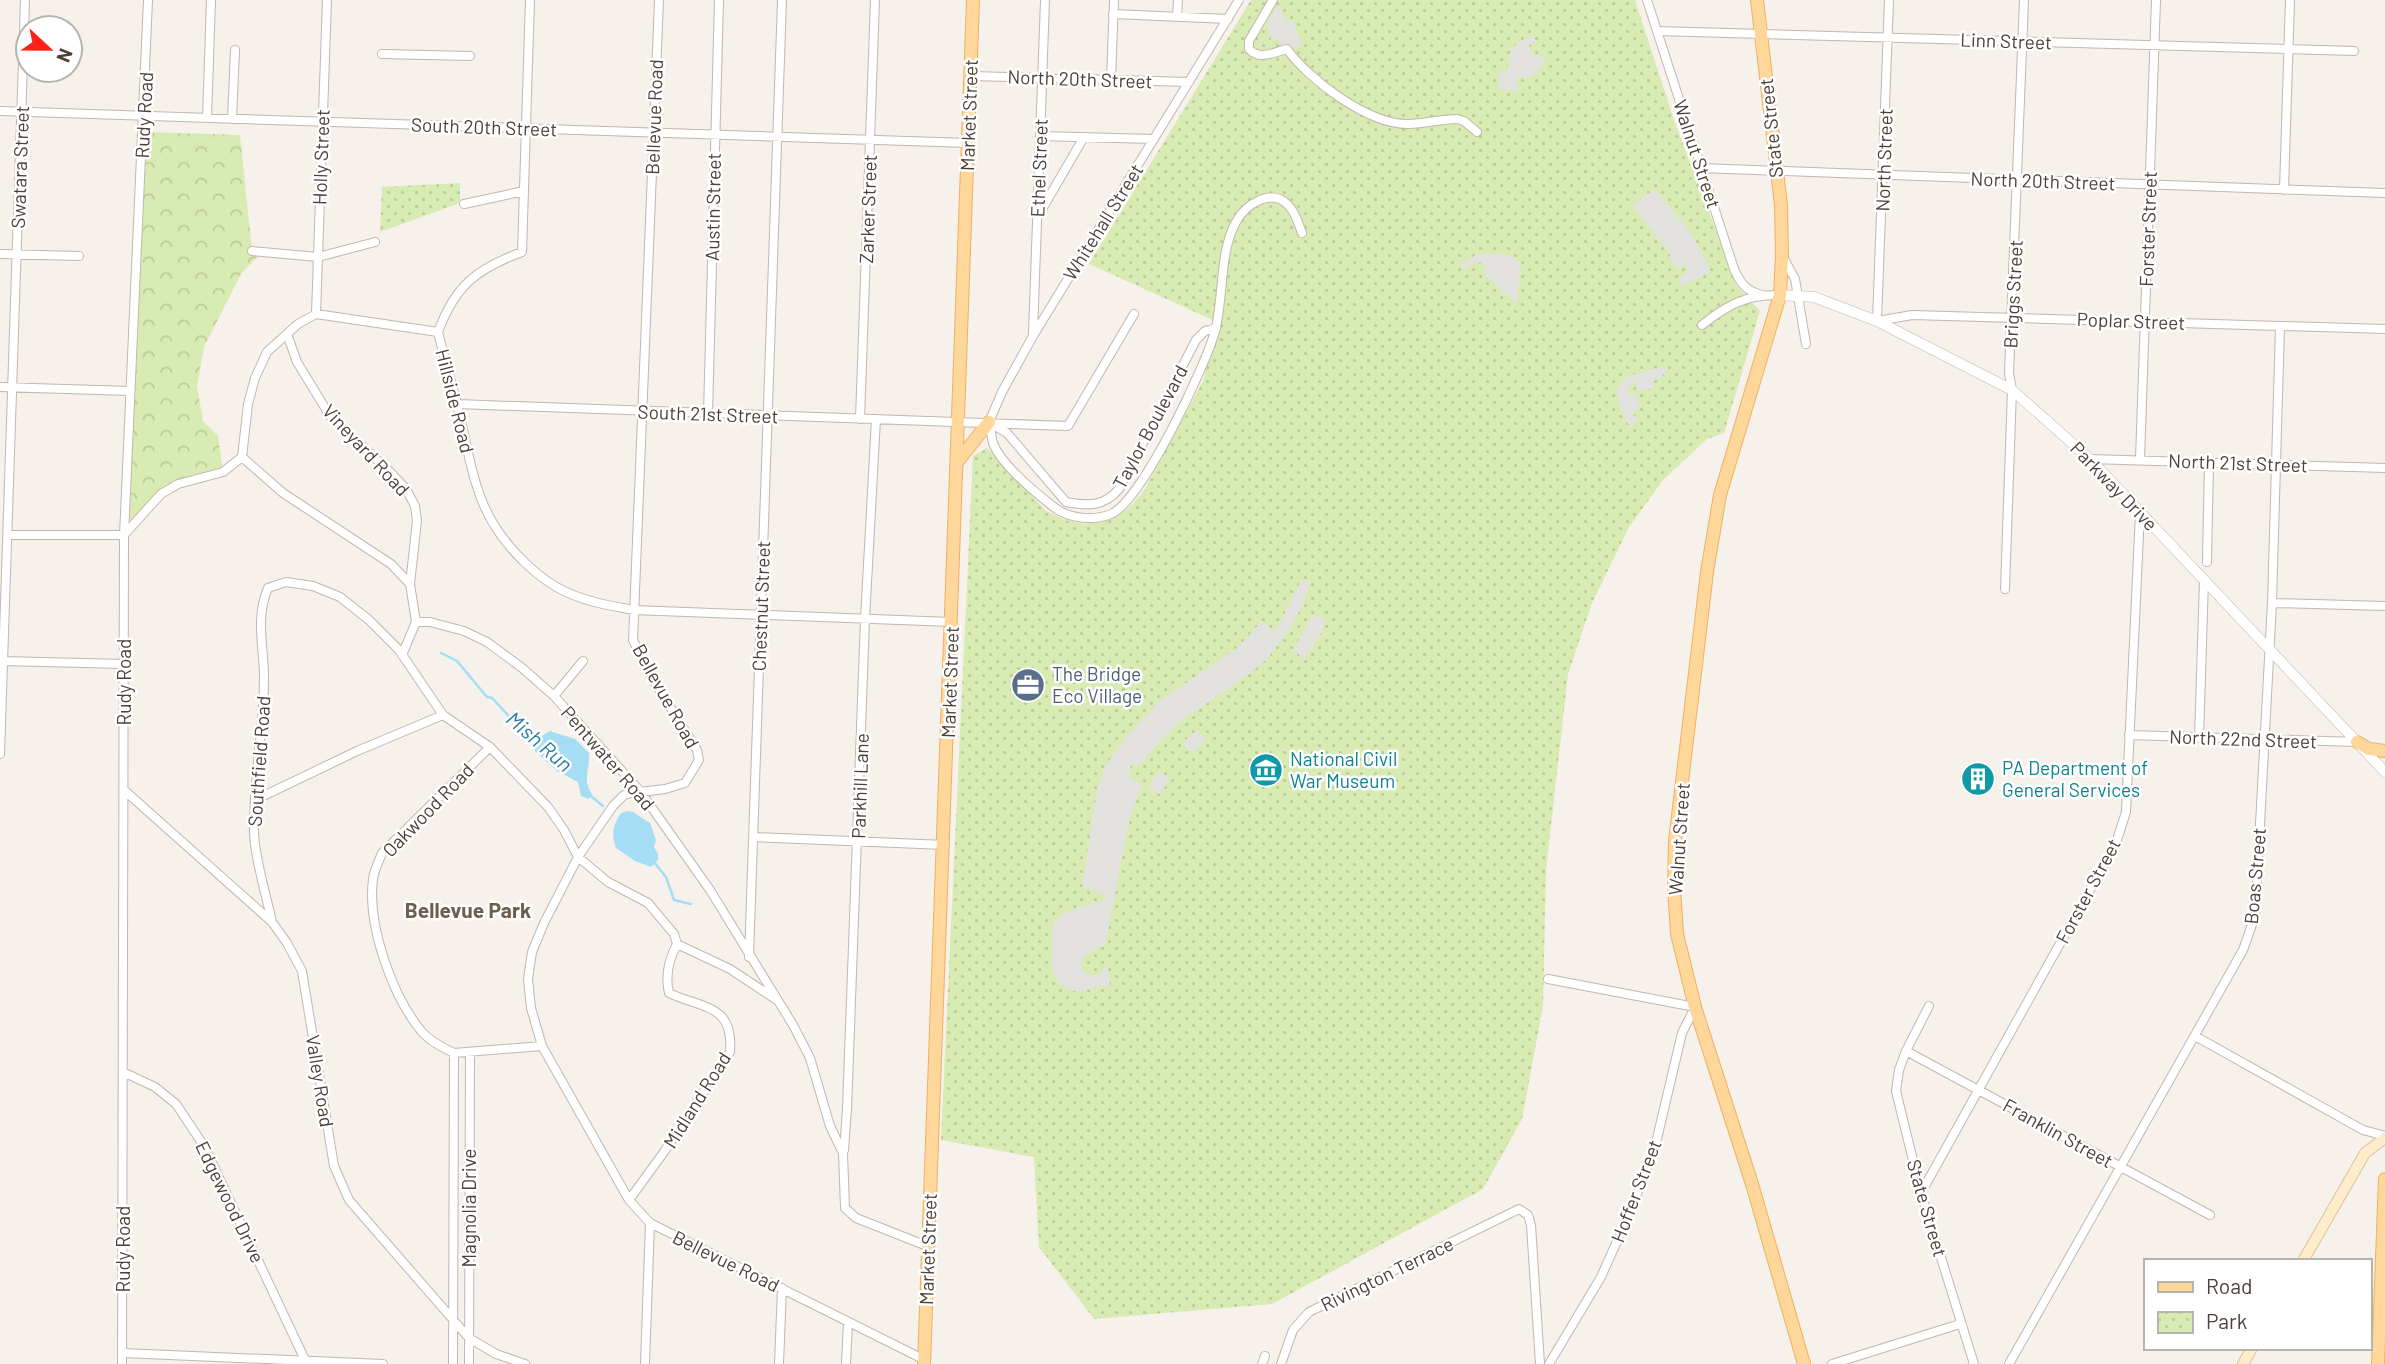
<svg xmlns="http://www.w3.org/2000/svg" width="2385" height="1364" font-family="Barlow,sans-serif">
	<defs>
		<pattern id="forest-crowns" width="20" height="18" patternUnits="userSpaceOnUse" patternTransform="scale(1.75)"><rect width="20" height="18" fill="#d8ebb2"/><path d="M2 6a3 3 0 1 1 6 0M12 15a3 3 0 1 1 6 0" fill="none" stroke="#bbcb9a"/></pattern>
		<pattern id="park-dots" width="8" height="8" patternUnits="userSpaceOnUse" patternTransform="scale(1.75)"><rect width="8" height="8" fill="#d8ebb2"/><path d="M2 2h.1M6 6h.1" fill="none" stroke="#bbcb9a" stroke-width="1.8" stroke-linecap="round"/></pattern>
	</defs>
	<rect width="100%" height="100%" fill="#f6f1eb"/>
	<!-- forest -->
	<path fill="url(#forest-crowns)" d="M148,132l92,3 12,116 10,1 -21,22 -37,73 -7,39 6,35 15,15 5,36 -62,22 -37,41 6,-144z"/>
	<!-- park -->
	<path fill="url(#park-dots)" d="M1251,0h384l38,117 64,169 23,25 -36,122 -17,6 -44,41 -34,47 -37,76 -24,71 -22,196 -3,136 -21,113 -39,70 -211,115 -178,15 -55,-72 -5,-90 -93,-17 32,-684 14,-8 59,63 19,9 20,4 32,-8 14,-10 14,-17 59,-110 11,-58 -126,-57z
		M460,183v20l-80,29 2,-45z"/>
	<!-- parking -->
	<path fill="#e4e2df" d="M1279,5l7,16 7,-1 9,25 -9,4 -14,-5v-6l-8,2 -4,-18z
		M1533,35l3,6 -7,4 5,11 12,1 -4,10 -8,8 -7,3 -10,-1 -1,7 4,8 -21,-3v-17l8,-1 4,-21 7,-8z
		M1656,190l36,44 19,38 -29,14 -5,-8 6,-2 5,-5 -3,-7 -8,5 -8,-12 2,-3 -39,-48 13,-11z
		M1477,254h28l14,7 2,6 -4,37 -32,-29 -2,-10 -4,-3 -6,1 -8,6 -5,-3z
		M1661,367l6,2 -8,12 -2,-3 -4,2 1,8 -16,3 -4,-10 -6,7v6l8,-1 4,15 -7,3v5l5,1 -7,11 -6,-8 -7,-19 -1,-11 5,-10 9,-5z
		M1301,580l9,2 -7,23 -14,24 -21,29 -24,20 -67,46 -20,20 -18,23 -7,-4 -3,8 3,9 11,4 -13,32 -25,130h-5l-17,11 -3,8 5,8 8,3 9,-4 5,-9 3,24 -9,-1 -21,6 -11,-2 -11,-8 -6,-12v-39l1,-8 12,-11 40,-12v-4l-12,-7 -11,-1 15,-98 9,-25 20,-28 34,-36 78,-54 23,-25 15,9z
		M1313,615l13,4 -5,14 -16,26 -12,-9z
		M1197,730l9,11 -14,12 -10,-10z
		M1158,771l12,8 -10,15 -12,-5z"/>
	<!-- water -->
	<path fill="#a5ddf4" d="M550,731l25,8 14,14c1,16 -7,28 3,41l-3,5 -8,-3 -3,-14 -21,-11 -22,-20 -1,-10z
		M628,811l5,1 17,11 6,17 -2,7 4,7v6l-7,7 -16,-6 -19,-13c-5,-14 -3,-23 5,-35z"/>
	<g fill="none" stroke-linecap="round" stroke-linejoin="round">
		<!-- stream -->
		<path stroke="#a5ddf4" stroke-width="2.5" d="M441,653l16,8 30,36 5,1 30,32 16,9
			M591,796l12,10
			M654,862l12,15 8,23 17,4"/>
		<!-- minor casing -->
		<g stroke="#c2b8ac" stroke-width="10">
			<path id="minor" d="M659,0l-26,640 17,35 47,75 2,10 -14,23 -20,6 -34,4 -7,2 -11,11 -35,51 -34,66 -12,29 -4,27 3,29 11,38 87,154 21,23 275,137
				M1273,0l-24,41v8c11,12 25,3 38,0 22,31 82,76 122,75 16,0 31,-5 48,-5l7,2 13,11
				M1647,0l87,269c7,15 12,22 28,26
				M1889,0l-12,321 35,-6 473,14
				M1113,14l115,5
				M1177,16l1,-16
				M1657,31l697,20
				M382,54l88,2
				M971,76l218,6
				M1111,80l3,-80
				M0,111l968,32
				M207,118l4,-118
				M232,119l3,-69
				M1040,136l114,3
				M1701,168l684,25
				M2284,190l6,-190
				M464,204l60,-13
				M1038,216l46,-79
				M252,251l66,6 57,-15
				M0,254l79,2
				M1784,259l11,20 11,65
				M316,314l11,-314
				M1702,325c25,-20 45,-31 78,-30
				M438,332c7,28 15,56 22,84 8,35 14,76 33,107 16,27 45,56 73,69 22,10 45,14 68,18l317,12
				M438,332c17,-46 38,-63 84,-80l8,-252
				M1033,333l12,-333
				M287,334l10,28 33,54 61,57 15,16 9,17 2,15 -7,63 6,38 -14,33
				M0,387l130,4
				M457,404l611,22 66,-112
				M708,414l11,-414
				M860,419l15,-419
				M989,422c2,7 2,14 4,21 8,22 44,51 62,65 15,11 39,13 56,6 31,-13 95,-149 104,-183 9,-34 4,-79 21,-109 9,-17 35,-35 52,-17 7,6 11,20 14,28
				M989,422l13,-30 31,-56 206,-336
				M992,424l15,9 59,69c21,4 38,5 53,-13l77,-149 9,-9 11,-3
				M242,457l41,36 108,71 19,20
				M2090,459l295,9
				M2140,459l16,-459
				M8,535h116l37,-41 17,-10 45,-12 19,-15 6,-53 7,-26 12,-26 31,-28 18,-10 122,18
				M2207,562l2,-101
				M2005,589l7,-199 -3,-17 15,-373
				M2272,603l113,3
				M416,622h14l34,9 23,11 34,25 33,29 86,95 70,99 83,135 17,33 20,68 13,27 2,55 11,10 71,28
				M1,661l123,3
				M554,696l29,-35
				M2129,735l228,7
				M2199,738l5,-158
				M490,747l-108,106c-3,8 -8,17 -9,26 -6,46 19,117 49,153 8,9 21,16 32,21l88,-7
				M0,754l25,-754
				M124,790l148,132 15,21 15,28 32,195 15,34 120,138 27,16 29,10
				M255,800l102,-49 86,-36
				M753,837l192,8
				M272,922c-6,-28 -17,-62 -18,-89 -1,-52 10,-103 10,-155 0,-31 -9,-60 4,-90l18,-6 27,4 27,11 29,23 30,30 44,65 47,32 58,60 16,23 14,27 30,25 40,21 26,31 3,10 53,25 47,31
				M749,957l33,-957
				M1548,979l147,28 -13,26 -27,114 -25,65 -29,65 -52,87
				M1929,1006l-23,45 -7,19 -3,21 25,102 53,171
				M2195,1036l168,94 22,6
				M1906,1051l304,164
				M123,1072l32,15 21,17 28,42 101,214
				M844,1150l3,-41 18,-490 11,-200
				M1921,1193l195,-350 10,-31 14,-299
				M629,1200l35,-48 66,-100c4,-48 -27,-43 -61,-59 -4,-17 0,-34 8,-49
				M122,1353l261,11
				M122,1364l2,-829 24,-535
				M453,1364l1,-311
				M469,1364l1,-312
				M645,1364l5,-141
				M779,1364l3,-76
				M846,1364l2,-42
				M1262,1364l3,-8
				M1281,1364l12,-34 16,-18 210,-103 9,6 3,10 9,139
				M1832,1364l128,-40
				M2009,1364l234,-414 12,-34 17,-313 8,-277"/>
		</g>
		<!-- tertiary casing -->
		<g stroke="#c2b8ac" stroke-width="11">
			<path id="tertiary" d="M1780,295l34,2 63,24 135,69 78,69 295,313"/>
		</g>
		<!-- secondary casing -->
		<g stroke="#dbc29b" stroke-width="12">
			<path id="secondary" d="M2303,1261l62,-108 20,-15
				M2243,1364l9,-16"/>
		</g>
		<!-- primary casing -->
		<g stroke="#eab265" stroke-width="14">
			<path id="primary" d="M1757,0l24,205 1,51 -2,39 -60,200 -13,77 -32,269 -1,47 3,46 18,73 57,177 52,180
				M958,461l31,-39
				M2357,742l12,7 16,2
				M924,1364l49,-1364
				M2378,1364l7,-185"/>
		</g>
		<!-- minor -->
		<use href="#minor" stroke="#fff" stroke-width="8"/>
		<!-- tertiary -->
		<use href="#tertiary" stroke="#fff" stroke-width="10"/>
		<!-- secondary -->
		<use href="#secondary" stroke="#ffeccb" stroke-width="10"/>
		<!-- primary -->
		<use href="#primary" stroke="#ffd79a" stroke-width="12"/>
	</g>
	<!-- icons -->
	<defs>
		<g id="office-disc" transform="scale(1.75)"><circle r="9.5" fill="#5c6f8a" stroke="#fff"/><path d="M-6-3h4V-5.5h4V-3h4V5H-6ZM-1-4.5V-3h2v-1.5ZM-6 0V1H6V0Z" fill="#fff"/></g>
		<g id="museum-disc" transform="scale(1.75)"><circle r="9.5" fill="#0f9aa8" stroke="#fff"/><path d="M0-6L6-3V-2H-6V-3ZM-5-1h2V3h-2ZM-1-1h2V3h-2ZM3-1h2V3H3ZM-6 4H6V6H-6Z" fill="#fff"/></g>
		<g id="building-disc" transform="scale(1.75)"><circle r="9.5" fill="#0f9aa8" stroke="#fff"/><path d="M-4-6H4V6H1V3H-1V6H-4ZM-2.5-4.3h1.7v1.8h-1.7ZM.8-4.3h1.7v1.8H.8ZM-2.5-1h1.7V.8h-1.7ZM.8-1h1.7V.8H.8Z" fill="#fff"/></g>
	</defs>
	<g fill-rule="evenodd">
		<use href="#office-disc" x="1028" y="685"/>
		<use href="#museum-disc" x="1266" y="770"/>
		<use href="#building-disc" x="1978" y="779"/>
	</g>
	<g text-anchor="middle" stroke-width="5" stroke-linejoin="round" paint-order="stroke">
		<!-- street labels -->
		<g font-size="19" fill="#4b4138" stroke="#fff">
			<text transform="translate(2006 41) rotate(2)" y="7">Linn Street</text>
			<text transform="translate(1080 79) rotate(2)" y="7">North 20th Street</text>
			<text transform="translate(144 115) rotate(-87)" y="7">Rudy Road</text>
			<text transform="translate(969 115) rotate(-88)" y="7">Market Street</text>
			<text transform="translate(654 117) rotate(-88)" y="7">Bellevue Road</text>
			<text transform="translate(484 127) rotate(2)" y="7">South 20th Street</text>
			<text transform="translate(1771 128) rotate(-96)" y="7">State Street</text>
			<text transform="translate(1697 154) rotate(72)" y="7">Walnut Street</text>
			<text transform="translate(321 157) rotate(-88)" y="7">Holly Street</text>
			<text transform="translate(1884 160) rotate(-88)" y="7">North Street</text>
			<text transform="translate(20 167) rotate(-88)" y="7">Swatara Street</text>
			<text transform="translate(1039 168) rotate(-88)" y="7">Ethel Street</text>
			<text transform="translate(2043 181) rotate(2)" y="7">North 20th Street</text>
			<text transform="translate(713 207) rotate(-89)" y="7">Austin Street</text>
			<text transform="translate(868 209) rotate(-88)" y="7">Zarker Street</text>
			<text transform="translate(1103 222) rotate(-58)" y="7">Whitehall Street</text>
			<text transform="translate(2148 229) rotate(-88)" y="7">Forster Street</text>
			<text transform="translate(2013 294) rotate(-87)" y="7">Briggs Street</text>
			<text transform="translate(2131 321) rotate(2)" y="7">Poplar Street</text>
			<text transform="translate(455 401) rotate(76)" y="7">Hillside Road</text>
			<text transform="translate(708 414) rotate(2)" y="7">South 21st Street</text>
			<text transform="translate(1150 427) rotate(-62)" y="7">Taylor Boulevard</text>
			<text transform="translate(366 450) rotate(47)" y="7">Vineyard Road</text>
			<text transform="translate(2238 463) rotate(2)" y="7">North 21st Street</text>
			<text transform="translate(2114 486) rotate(46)" y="7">Parkway Drive</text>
			<text transform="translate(761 606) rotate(-88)" y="7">Chestnut Street</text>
			<text transform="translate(124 682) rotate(-90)" y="7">Rudy Road</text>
			<text transform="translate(950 682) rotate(-88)" y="7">Market Street</text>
			<text transform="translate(666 696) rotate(61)" y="7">Bellevue Road</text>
			<text transform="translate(2243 739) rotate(2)" y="7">North 22nd Street</text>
			<text transform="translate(608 758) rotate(49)" y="7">Pentwater Road</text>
			<text transform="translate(259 761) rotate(-86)" y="7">Southfield Road</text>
			<text transform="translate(860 786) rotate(-88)" y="7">Parkhill Lane</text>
			<text transform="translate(428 810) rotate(-46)" y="7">Oakwood Road</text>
			<text transform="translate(1679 839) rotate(-86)" y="7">Walnut Street</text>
			<text transform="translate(2255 876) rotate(-85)" y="7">Boas Street</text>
			<text transform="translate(2088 891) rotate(-62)" y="7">Forster Street</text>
			<text transform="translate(320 1081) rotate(81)" y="7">Valley Road</text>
			<text transform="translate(697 1100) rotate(-58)" y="7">Midland Road</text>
			<text transform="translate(2058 1133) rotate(29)" y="7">Franklin Street</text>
			<text transform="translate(1636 1191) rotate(-69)" y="7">Hoffer Street</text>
			<text transform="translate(230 1202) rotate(64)" y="7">Edgewood Drive</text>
			<text transform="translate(469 1208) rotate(-90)" y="7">Magnolia Drive</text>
			<text transform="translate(1927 1208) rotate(74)" y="7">State Street</text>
			<text transform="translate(123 1249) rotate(-90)" y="7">Rudy Road</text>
			<text transform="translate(928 1249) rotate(-88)" y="7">Market Street</text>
			<text transform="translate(726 1261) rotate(26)" y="7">Bellevue Road</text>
			<text transform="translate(1387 1274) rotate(-26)" y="7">Rivington Terrace</text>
		</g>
		<!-- service labels -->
		<g font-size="19" fill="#4e5e75" stroke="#fff" text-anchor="start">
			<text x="1052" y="681">The Bridge<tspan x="1052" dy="22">Eco Village</tspan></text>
		</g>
		<!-- culture labels -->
		<g font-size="19" fill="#0d838f" stroke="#fff" text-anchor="start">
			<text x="1290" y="766">National Civil<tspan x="1290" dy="22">War Museum</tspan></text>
			<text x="2002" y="775">PA Department of<tspan x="2002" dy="22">General Services</tspan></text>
		</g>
		<!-- water labels -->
		<g font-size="21" font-style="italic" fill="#267da3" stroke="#fff">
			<text transform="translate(539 742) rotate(41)" y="7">Mish Run</text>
		</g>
		<!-- neighbourhood labels -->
		<g font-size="21" font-weight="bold" fill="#6e5e4e" stroke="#fff">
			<text x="468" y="918">Bellevue Park</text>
		</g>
	</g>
	<!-- legend -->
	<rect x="2144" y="1259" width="228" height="91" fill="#ffffff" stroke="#b7b3af" stroke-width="2"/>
	<rect x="2158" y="1282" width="35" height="10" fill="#ffd79a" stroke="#b7b3af" stroke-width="2"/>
	<text x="2206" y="1294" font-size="21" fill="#4b4138">Road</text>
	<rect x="2158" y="1312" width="35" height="21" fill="url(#park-dots)" stroke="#b7b3af" stroke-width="2"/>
	<text x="2206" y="1329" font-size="21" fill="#4b4138">Park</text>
	<!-- north arrow -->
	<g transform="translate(49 49) rotate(112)"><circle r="33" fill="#ffffff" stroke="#b7b3af" stroke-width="2"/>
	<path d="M0-5L12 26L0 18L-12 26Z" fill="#ff2018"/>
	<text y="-10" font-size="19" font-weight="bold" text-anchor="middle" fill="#4b4138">N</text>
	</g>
</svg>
